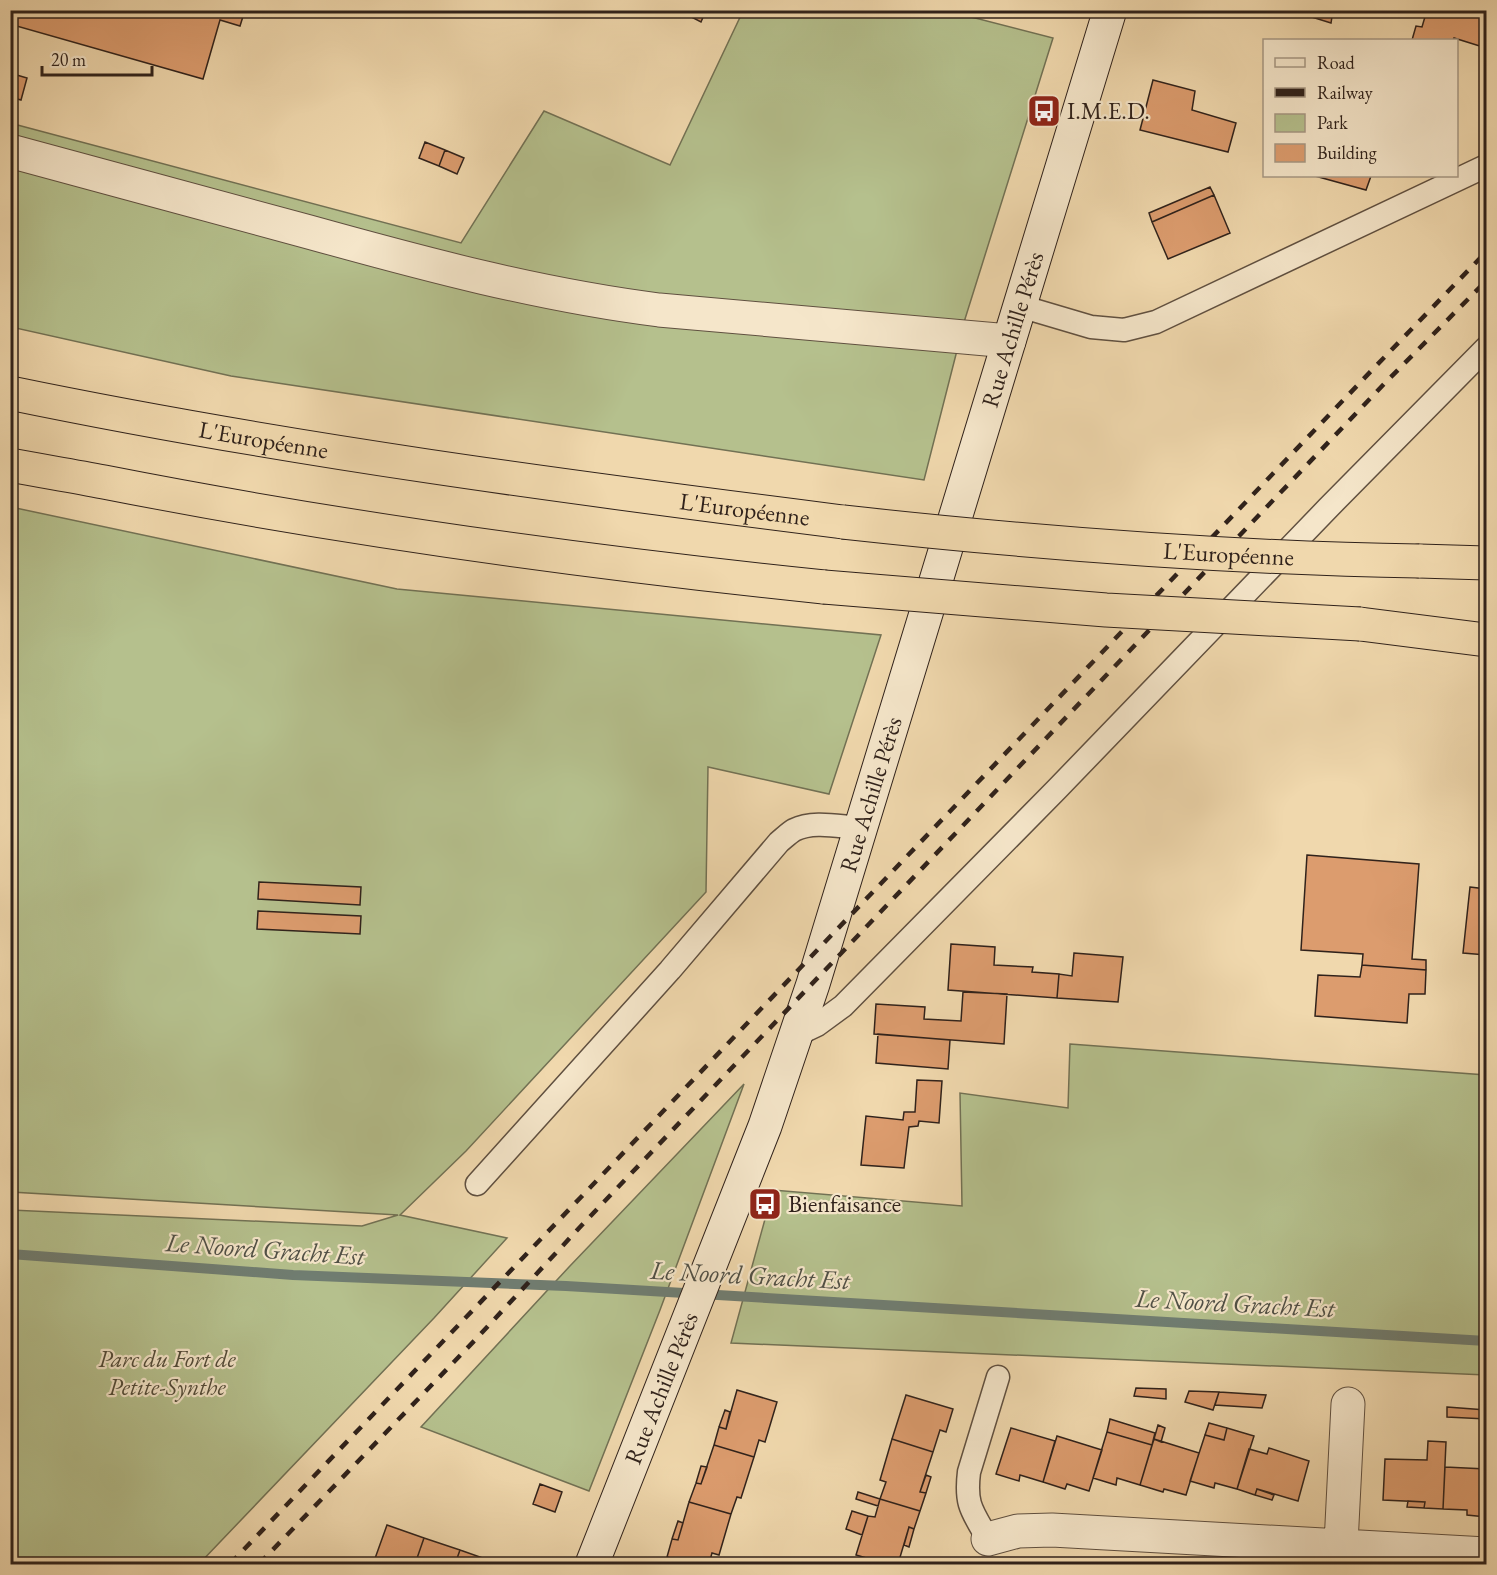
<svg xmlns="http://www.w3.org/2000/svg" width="1497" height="1575" font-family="'EB Garamond',serif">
	<rect width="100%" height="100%" fill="#f0d8ad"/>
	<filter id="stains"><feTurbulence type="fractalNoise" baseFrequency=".00333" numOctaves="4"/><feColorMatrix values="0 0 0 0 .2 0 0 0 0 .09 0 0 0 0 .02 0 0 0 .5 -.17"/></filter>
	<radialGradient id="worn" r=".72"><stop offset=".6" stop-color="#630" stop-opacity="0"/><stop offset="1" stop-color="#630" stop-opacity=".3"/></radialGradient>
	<!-- green -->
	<path fill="#b5c08d" stroke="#727154" stroke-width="1.5" d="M743,11h205l105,27 -88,281 -41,161 -693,-104 -220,-49 -1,-204 451,120 83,-132 126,54z
		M11,507l386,82 484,46 -52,159 -121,-27 -2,125 -240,259 -66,64 107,23 -73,80 -235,246h-188v-354l351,16 36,-11 -387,-23z
		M1070,1044l416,31v300l-755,-32 42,-153 189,16 -2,-113 108,15z
		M744,1084l-84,226 -71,181 -168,-64 148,-160z"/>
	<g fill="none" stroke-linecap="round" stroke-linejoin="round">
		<!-- stream -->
		<path stroke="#707d71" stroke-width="10" d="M10,1254l283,21 273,11 920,55"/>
	</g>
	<!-- building -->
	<path fill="#dc9c6e" stroke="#30221b" stroke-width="1.5" d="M15,10h230l-5,16 -20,-6 -17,59 -190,-54z
		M678,10h28l-5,12z
		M1303,10h30l-2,13 -29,-9z
		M1427,10h59v38l-32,-10 -1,2h-41l4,-14 6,1z
		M10,73l17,5 -6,22 -11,-3z
		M1153,80l42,11 -3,19 44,13 -8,29 -88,-22z
		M425,142l20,8 -6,16 -20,-8z
		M445,150l19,8 -7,16 -18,-8z
		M1315,176h56l-5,14z
		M1210,187l4,8 -62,27 -3,-9z
		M1214,195l16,38 -62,26 -16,-37z
		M1307,855l112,9 -7,95 14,1v10l-64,-5 1,-11 -62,-4z
		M259,882l102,5 -1,18 -102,-6z
		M1470,887l16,2v66l-23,-2z
		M258,911l103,5 -1,18 -103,-5z
		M951,944l44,3 -1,18 39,2 -1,5 27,2 -2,24 -109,-8z
		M1074,953l49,4 -5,45 -61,-4 2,-24 13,2z
		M1362,965l64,5 -1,24h-16l-2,29 -92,-7 3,-41 42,2z
		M963,992l44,2 -3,50 -130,-10 2,-30 49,3 -1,12 37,2z
		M878,1034l72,6 -2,29 -72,-6z
		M917,1080l25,1 -3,42 -20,-2 -1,5 -9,1 -5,41 -43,-3 5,-49 37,4 1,-8h11z
		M1136,1388l30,1v10l-32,-3z
		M737,1390l40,12 -12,40 -6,-2 -5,17 -40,-12 5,-18 7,2z
		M1189,1391l30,1 -6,18 -28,-8z
		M1219,1392l47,3 -4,13 -47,-3z
		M906,1395l47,14 -7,23 -6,-2 -7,22 -41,-13z
		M1447,1407l39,3v9l-39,-2z
		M725,1410l5,2 -4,17 -7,-2z
		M1110,1419l45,14 -3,12 -45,-13z
		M1209,1423l18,5 -3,12 -19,-5z
		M1158,1425l7,3 -4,14 -7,-3z
		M1011,1428l44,13 -12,41 -23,-7 -1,6 -23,-7z
		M1227,1428l27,8 -17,53 -22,-6 -1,5 -24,-7 15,-46 19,5z
		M1107,1432l45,13 -12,40 -23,-7 -1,7 -23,-7z
		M1057,1436l45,14 -13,41 -22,-7 -2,5 -22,-7z
		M892,1439l41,13 -13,40 6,1 -6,18 -40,-12 6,-17 -6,-2z
		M1154,1439l45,14 -13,42 -22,-6 -1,3 -23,-7z
		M1428,1441l18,1 -3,67 -19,-1 1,-6 -42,-2 2,-41 42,1z
		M714,1445l40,12 -13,41 -4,-1 -6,17 -42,-12 7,-19 5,1z
		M1269,1448l40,13 -11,40 -41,-12 -2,6 -18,-6 12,-40 18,5z
		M701,1466l6,1 -6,17 -5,-1z
		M1445,1467l41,2v48l-19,-2v-5l-24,-1z
		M926,1475l5,2 -5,16 -6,-1z
		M540,1484l22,8 -7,20 -22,-8z
		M1257,1489l17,6 -2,5 -17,-5z
		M858,1492l22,7 -2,7 -22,-7z
		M880,1499l40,12 -6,18 -5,-2 -11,37h-11l-31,-9 12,-39 7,1z
		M1408,1501l17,1 -1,6 -17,-1z
		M689,1502l42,12 -12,41 -7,-2 -3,11h-18l-24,-7 5,-18 6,1z
		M852,1511l16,5 -6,19 -16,-6z
		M678,1521l5,2 -5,17 -6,-1z
		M387,1525l37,13 -9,26h-42z
		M909,1527l5,2 -5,18 -5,-2z
		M424,1538l36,12 -5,14h-40z
		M460,1550l37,13 -1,1h-41z
		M667,1557l24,7h-27z"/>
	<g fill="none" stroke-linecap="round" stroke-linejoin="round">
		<!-- lane casing -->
		<g stroke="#605040" stroke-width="25">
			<path id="lane" d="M1020,306l71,21 33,3 32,-8 330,-156
				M796,1035l21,-10 26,-19 214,-217 271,-281 158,-160
				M477,1184l193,-214 109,-128c5,-4 10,-9 15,-12 20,-10 46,-3 67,-2
				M988,1539c-16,-28 -23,-34 -19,-67l29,-95"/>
		</g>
		<!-- street casing -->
		<g stroke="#605040" stroke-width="35">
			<path id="street" d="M10,151c100,27 199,54 299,81 115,32 231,63 350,78l350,31
				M988,1539l30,-8 34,-1 434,24
				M1340,1564l8,-160"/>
		</g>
		<!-- secondary casing -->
		<g stroke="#30221b" stroke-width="35">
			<g id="secondary">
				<path id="s1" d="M592,1564l173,-438 48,-142 297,-974"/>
			</g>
		</g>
		<!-- highway casing -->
		<g stroke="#30221b" stroke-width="35">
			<g id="highway">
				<path id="s2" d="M10,393c276,57 555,94 833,129"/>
				<path d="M10,465c32,6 63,11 94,17 239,47 479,80 720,105"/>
				<path d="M1419,561l67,2"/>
				<path d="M1360,624l126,16"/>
			</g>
		</g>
		<!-- lane -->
		<use href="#lane" stroke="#f5e6ca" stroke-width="22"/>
		<!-- street -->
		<use href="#street" stroke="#f5e6ca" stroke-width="33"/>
		<!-- secondary -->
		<use href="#secondary" stroke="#f5e6ca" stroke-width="33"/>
		<!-- highway -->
		<use href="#highway" stroke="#f0d8ad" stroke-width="33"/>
		<!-- rail -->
		<path stroke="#30221b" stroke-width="4.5" stroke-dasharray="10 10" stroke-linecap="butt" d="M230,1564l1144,-1196 112,-116
			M259,1564l217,-225 105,-113 803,-842 102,-103"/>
		<!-- highway-bridge casing -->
		<g stroke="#30221b" stroke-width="35" stroke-linecap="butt">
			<g id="highway-bridge">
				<path id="s3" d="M843,522c191,21 384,36 576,39"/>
				<path d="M824,587l282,23 254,14"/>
			</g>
		</g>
		<!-- highway-bridge -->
		<use href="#highway-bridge" stroke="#f0d8ad" stroke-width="33"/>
	</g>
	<!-- icons -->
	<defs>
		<g id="bus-square" transform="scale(1.725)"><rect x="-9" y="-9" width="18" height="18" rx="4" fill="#8f2418" stroke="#f5e6ca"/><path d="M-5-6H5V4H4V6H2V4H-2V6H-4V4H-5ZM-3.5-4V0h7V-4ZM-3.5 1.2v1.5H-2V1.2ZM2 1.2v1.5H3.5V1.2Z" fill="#fff"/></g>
	</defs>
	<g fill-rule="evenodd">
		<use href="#bus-square" x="1044" y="111"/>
		<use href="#bus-square" x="765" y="1204"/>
	</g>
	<g text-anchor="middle" stroke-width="4.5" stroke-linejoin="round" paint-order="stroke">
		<!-- poi labels -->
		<g font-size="24" fill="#30221b" stroke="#f5e6ca" text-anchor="start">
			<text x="1067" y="119">I.M.E.D.</text>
			<text x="788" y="1212">Bienfaisance</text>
		</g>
		<!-- street labels -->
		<g font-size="24" fill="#30221b" stroke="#f5e6ca">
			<text dy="8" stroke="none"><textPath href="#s1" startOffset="1305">Rue Achille Pérès</textPath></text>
			<text dy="8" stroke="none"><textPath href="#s2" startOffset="258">L'Européenne</textPath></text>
			<text dy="8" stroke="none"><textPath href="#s2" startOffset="744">L'Européenne</textPath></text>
			<text dy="8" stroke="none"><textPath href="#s3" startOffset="387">L'Européenne</textPath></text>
			<text dy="8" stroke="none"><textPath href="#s1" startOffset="819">Rue Achille Pérès</textPath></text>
			<text dy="8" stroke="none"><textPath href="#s1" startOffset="189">Rue Achille Pérès</textPath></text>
		</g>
		<!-- park labels -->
		<g font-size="24" font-style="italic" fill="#514a38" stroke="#f5e6ca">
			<text x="167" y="1367">Parc du Fort de<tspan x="167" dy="28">Petite-Synthe</tspan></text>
		</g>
		<!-- water labels -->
		<g font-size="26" font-style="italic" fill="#505046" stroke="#f5e6ca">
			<text transform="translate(265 1249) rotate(4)" y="9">Le Noord Gracht Est</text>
			<text transform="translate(750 1275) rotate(3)" y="9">Le Noord Gracht Est</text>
			<text transform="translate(1235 1303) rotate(3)" y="9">Le Noord Gracht Est</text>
		</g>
	</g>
	<!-- margin -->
	<rect width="1497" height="1575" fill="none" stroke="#f0d8ad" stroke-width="36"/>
	<rect x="12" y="12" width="1473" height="1551" fill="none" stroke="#30221b" stroke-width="3"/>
	<rect x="18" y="18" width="1461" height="1539" fill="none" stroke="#30221b" stroke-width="1.5"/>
	<!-- legend -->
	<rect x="1263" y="39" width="195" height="138" fill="#f5e6ca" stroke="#a69884" stroke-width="1.5"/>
	<rect x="1275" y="58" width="30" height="9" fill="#f5e6ca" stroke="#a69884" stroke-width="1.5"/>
	<text x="1317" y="69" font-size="18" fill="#30221b">Road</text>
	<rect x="1275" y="88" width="30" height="9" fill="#30221b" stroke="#a69884" stroke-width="1.5"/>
	<text x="1317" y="99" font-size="18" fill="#30221b">Railway</text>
	<rect x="1275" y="114" width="30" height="18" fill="#b5c08d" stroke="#a69884" stroke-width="1.5"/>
	<text x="1317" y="129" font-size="18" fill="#30221b">Park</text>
	<rect x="1275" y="144" width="30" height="18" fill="#dc9c6e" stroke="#a69884" stroke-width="1.5"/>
	<text x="1317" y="159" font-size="18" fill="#30221b">Building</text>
	<!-- scale -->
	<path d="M42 66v9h110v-9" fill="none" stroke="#30221b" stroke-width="3"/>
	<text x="51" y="66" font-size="18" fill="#30221b" stroke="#f5e6ca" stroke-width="4.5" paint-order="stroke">20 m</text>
	<rect width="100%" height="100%" filter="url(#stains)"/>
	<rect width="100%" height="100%" fill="url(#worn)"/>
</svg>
